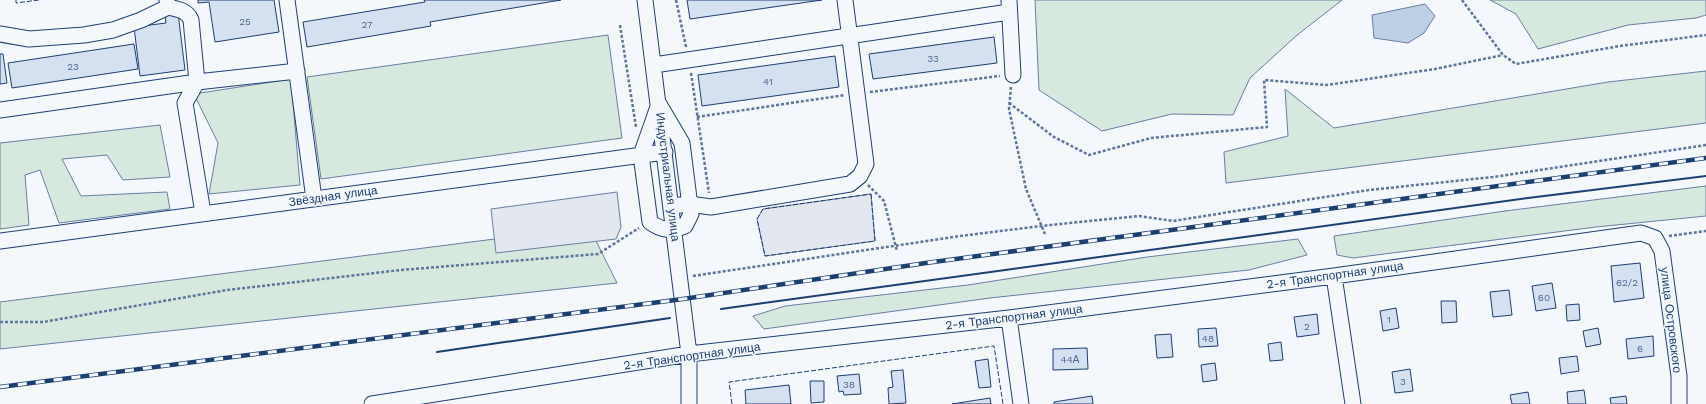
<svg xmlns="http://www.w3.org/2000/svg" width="1706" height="404" font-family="'Work Sans',sans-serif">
	<rect width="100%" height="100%" fill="#f4f7fb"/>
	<!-- green -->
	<path fill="#d7e8df" stroke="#687fa3" d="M1035,0h307l-46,36 -46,42 -17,37 -61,-1 -70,17 -63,-41z
		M1490,0h216v15l-10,3 -68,7 -90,24 -22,-35z
		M608,35l14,103 -301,41 -14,-102z
		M1706,71v52l-480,60 -2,-31 64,-16 -3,-47 49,39 274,-46z
		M291,79l9,106 -91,9 9,-51 -24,-49z
		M160,125l10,52 -47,3 -16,-25 -45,4 19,37 86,-4 3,17 -111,14 -19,-53 -15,5 4,50 -29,4v-86z
		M1706,186v30l-110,11 -243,31 -16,-3 -3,-19 171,-25z
		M589,227l28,56 -617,66v-47z
		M1298,239l9,16 -58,15 -259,28 -226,31 -11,-13 32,-10 183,-21 179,-28z"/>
	<!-- parking -->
	<path fill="#e3e8f0" stroke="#687fa3" d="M617,192l4,35 -5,12 -120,14 -5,-44z
		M871,194l4,47 -110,15 -8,-37 6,-10z"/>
	<!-- water -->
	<path fill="#bed0e5" stroke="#687fa3" d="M1425,4l10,12 -11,17 -16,10 -34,-5 -2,-23z"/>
	<!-- building -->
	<path fill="#d5e0f0" stroke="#1d3f73" d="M198,0h76l5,32 -64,10 -6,-40 -11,1z
		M424,0h137l-131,22 1,4 -124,21 -4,-25 122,-20z
		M687,0h135l-132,19z
		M178,13l7,57 -45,6 -6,-49 32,-4 -1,-8z
		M994,37l3,26 -124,16 -4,-25z
		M134,44l4,25 -126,19 -4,-25z
		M0,54h3l4,29 -7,1z
		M835,56l4,31 -137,19 -4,-31z
		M1640,263l4,35 -30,4 -3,-36z
		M1552,283l4,25 -20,3 -4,-25z
		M1509,290l3,25 -19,2 -3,-25z
		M1441,301h15l1,21 -15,1z
		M1579,304l1,16 -13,1 -1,-16z
		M1396,308l3,20 -16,3 -3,-20z
		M1317,314l2,20 -22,3 -3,-20z
		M1216,328l2,18 -19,1 -1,-18z
		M1598,328l3,16 -15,3 -3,-16z
		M1171,334l2,23 -16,1 -2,-23z
		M1653,336l1,20 -26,3 -2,-20z
		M1281,342l2,18 -13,1 -2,-17z
		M1087,348l1,21 -35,1v-21z
		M1577,356l2,15 -18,3 -2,-16z
		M988,359l3,28 -12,1 -4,-27z
		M1215,363l2,17 -14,2 -2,-17z
		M1410,369l3,22 -18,2 -3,-21z
		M903,370l3,33 -17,1 -1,-16 5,-1 -2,-16z
		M859,374l2,20 -17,1 -1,-4 -4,1 -2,-16z
		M810,381h14v21l-13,1z
		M789,385l2,19h-45l-1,-14z
		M1584,390l2,14h-18l-1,-12z
		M1528,392l2,12h-18l-2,-9z
		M1092,396l1,8h-39v-2z
		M1626,396l1,8h-16l-1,-6z
		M990,398l1,6h-39z"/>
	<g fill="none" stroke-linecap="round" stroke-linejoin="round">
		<!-- minor casing -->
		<g stroke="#1d3f73" stroke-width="17">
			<path id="minor" d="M167,0l1,7c9,2 19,3 23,13l6,62 -12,21 18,110
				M287,0l27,199
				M645,0l44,354v50
				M1009,0l4,75
				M0,34l29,5 55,-4 29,-5 28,-10 27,-13
				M654,65l355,-53
				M659,104l23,39 9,71 -6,12c-14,5 -23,5 -35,-4l-9,-67z
				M0,110l197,-28 100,-11
				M672,206l17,-2 22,3 139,-23 10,-8 6,-12 -21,-164
				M0,241l665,-89
				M1334,276l19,128
				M1009,318l12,86
				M372,404l317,-50 320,-36 325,-42 307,-43 14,5 7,13 17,125v28"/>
		</g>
		<!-- path -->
		<path stroke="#5e769c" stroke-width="2.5" stroke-dasharray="3 2" stroke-linecap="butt" d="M676,0l10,47
			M1462,0l41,55 13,9 104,-18 86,-11
			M620,25l16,102
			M691,73l18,120
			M1011,87l-2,22 17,80 19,45
			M870,92l130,-16
			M1009,103l45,34 35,18 62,-17 116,-11 -3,-47 63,5 108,-16 68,-14
			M697,117l148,-22
			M868,185l16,16 13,50
			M1669,236l37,-5
			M693,276l267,-40 81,-10 98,-10 34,5 196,-31 124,-13 213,-32
			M0,322h43l184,-32 174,-20 197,-16 41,-26"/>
		<!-- minor -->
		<use href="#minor" stroke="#f4f7fb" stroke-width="15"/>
		<!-- rail casing -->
		<g stroke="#1d3f73" stroke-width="4.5">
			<path id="rail" d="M0,387l683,-88 243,-36 780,-105"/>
		</g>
		<!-- rail -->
		<use href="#rail" stroke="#f4f7fb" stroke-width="3" stroke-dasharray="9" stroke-linecap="butt"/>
		<!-- fence -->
		<path stroke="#1d3f73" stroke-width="1" stroke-dasharray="5 2" stroke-linecap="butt" d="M16,0v3l23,-3
			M871,194l4,47 -110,15 -8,-37 6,-10z
			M732,404l-3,-22 265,-36 9,58"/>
		<!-- wall -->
		<path stroke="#1d3f73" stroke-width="2" d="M721,309l807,-111 178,-22
			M437,352l233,-34"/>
	</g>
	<g text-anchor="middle" stroke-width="3" stroke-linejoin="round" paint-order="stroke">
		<!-- number labels -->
		<g font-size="10" fill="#4b6792">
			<text x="245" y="25">25</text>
			<text x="367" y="28">27</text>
			<text x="933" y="62">33</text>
			<text x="73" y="70">23</text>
			<text x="768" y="85">41</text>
			<text x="1627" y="286">62/2</text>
			<text x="1544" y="301">60</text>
			<text x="1389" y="323">1</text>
			<text x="1307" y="330">2</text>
			<text x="1208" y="342">48</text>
			<text x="1640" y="352">6</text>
			<text x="1070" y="363">44А</text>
			<text x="1403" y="385">3</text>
			<text x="849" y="388">38</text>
		</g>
		<!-- street labels -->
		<g font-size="12" fill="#1d3f73" stroke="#f4f7fb">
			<text transform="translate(668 177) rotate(83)" y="4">Индустриальная улица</text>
			<text transform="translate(333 196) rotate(-8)" y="4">Звёздная улица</text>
			<text transform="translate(1335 275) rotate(-8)" y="4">2-я Транспортная улица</text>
			<text transform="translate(1014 317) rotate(-7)" y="4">2-я Транспортная улица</text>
			<text transform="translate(1671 320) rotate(83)" y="4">улица Островского</text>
			<text transform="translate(692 356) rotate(-8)" y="4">2-я Транспортная улица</text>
		</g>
	</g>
</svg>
